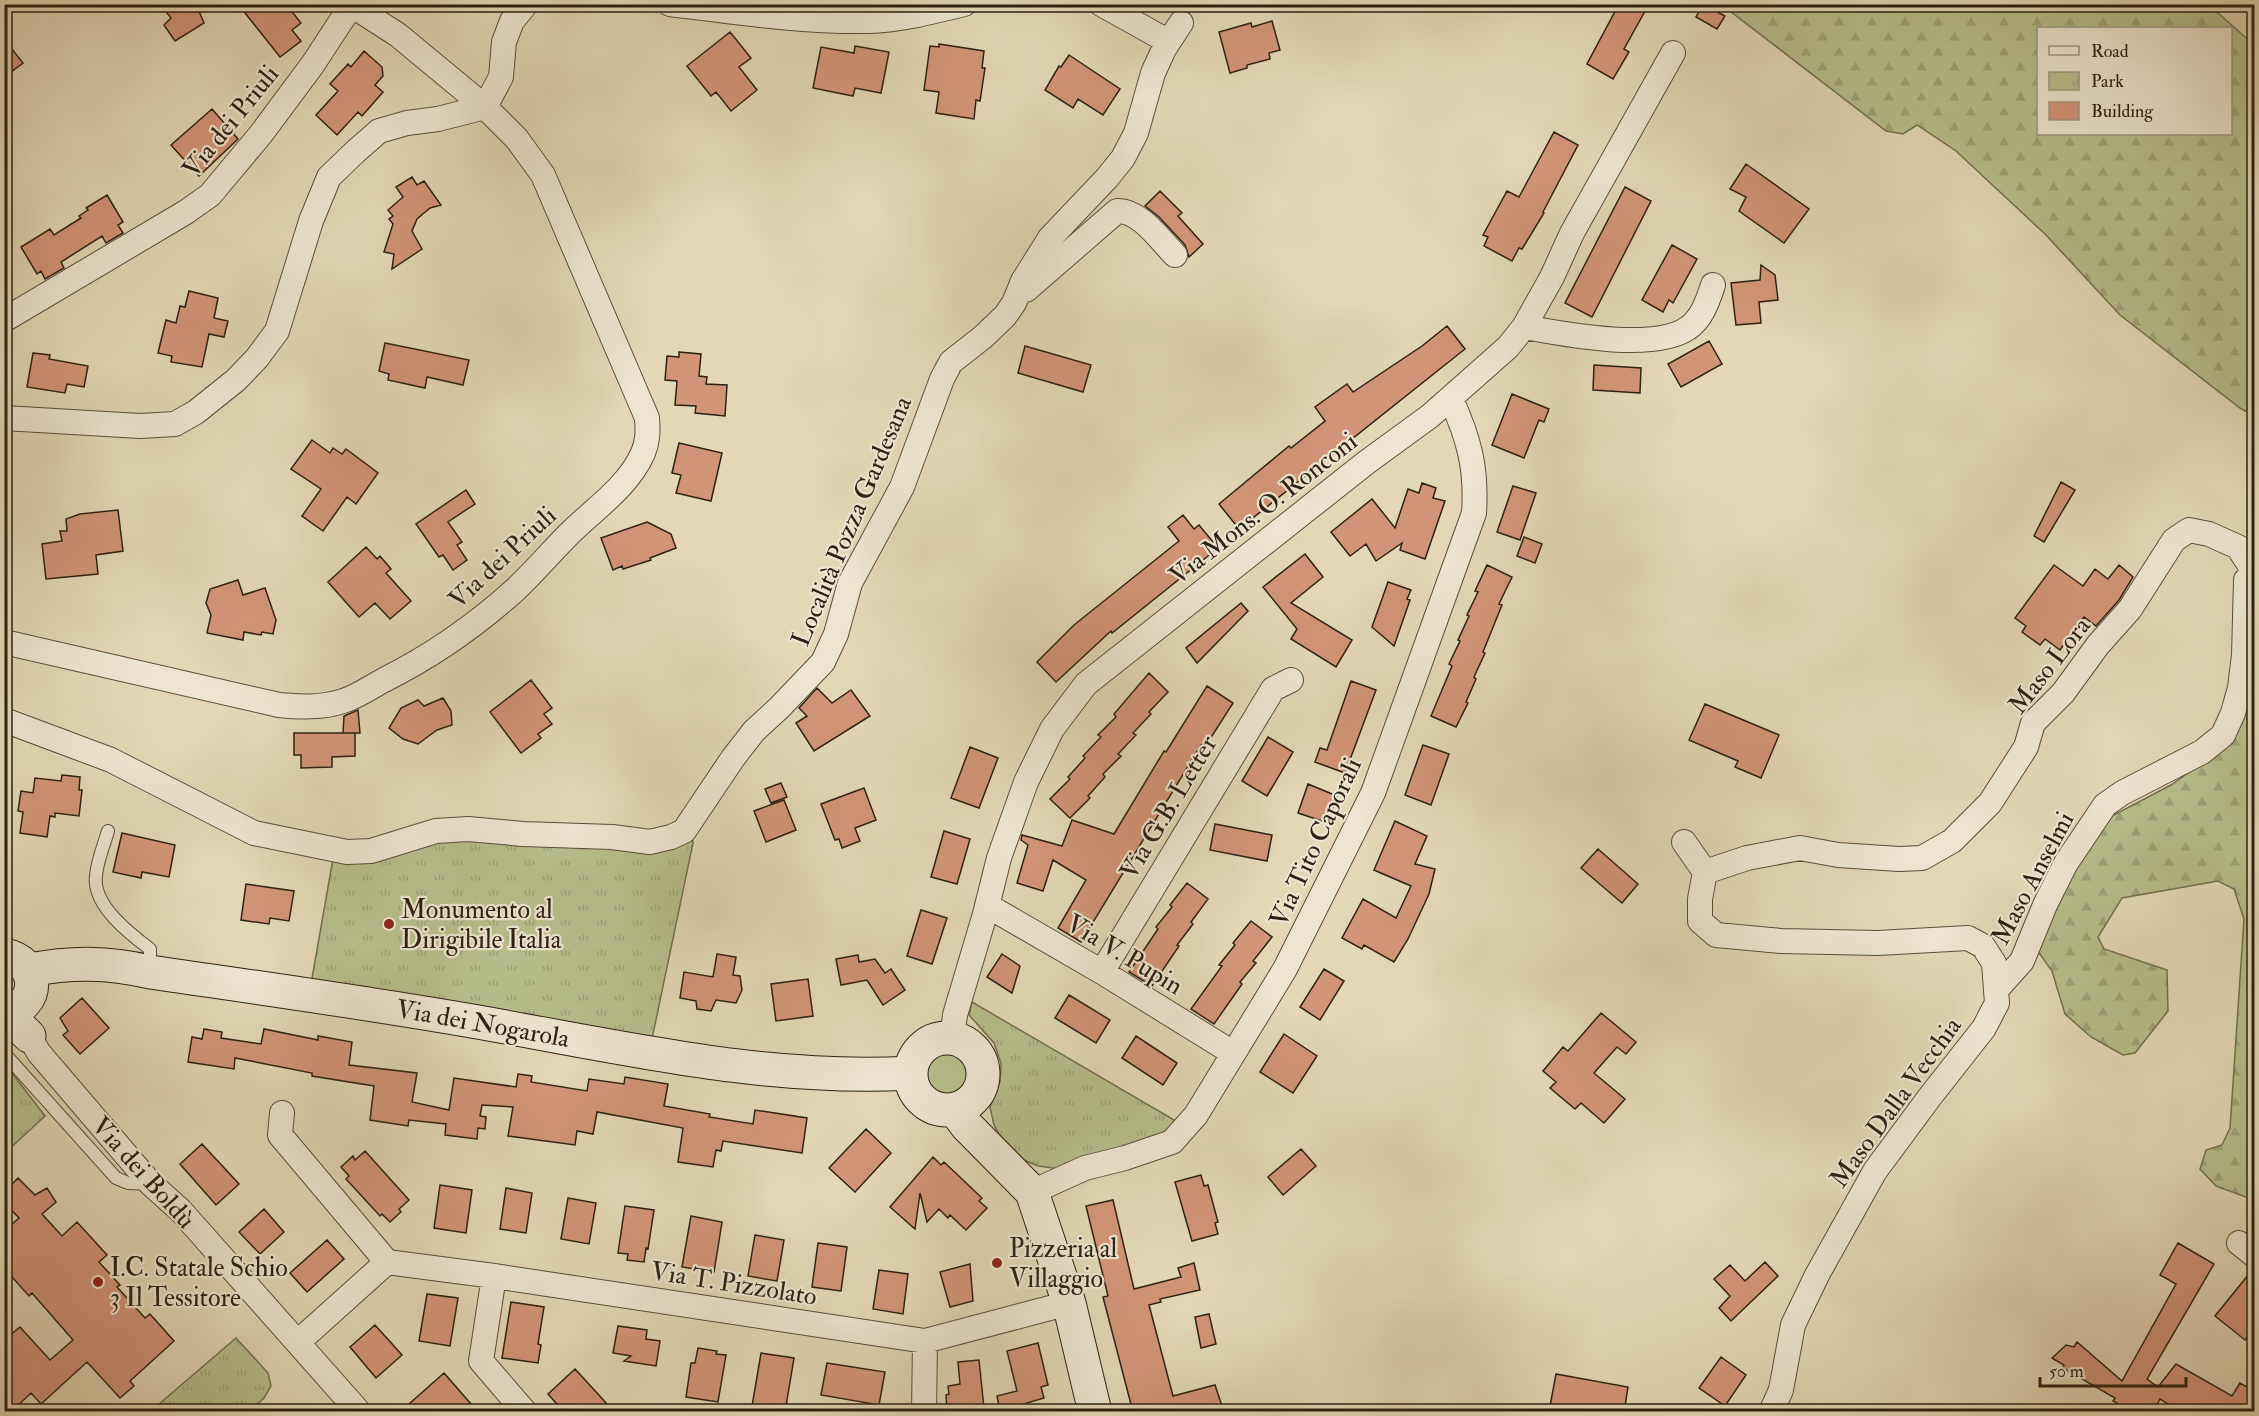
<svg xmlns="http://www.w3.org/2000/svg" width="2259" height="1416" font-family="'IM FELL Double Pica',serif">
	<defs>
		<pattern id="forest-firs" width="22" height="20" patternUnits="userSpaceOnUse" patternTransform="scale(1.5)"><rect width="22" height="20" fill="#b6be8c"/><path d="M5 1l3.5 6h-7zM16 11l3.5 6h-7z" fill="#9da378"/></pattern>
		<pattern id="park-tufts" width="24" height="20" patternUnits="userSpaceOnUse" patternTransform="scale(1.5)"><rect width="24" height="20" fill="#b6be8c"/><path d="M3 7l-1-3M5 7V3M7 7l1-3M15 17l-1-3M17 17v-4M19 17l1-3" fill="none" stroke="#9da378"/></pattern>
	</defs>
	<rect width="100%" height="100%" fill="#e3d7b6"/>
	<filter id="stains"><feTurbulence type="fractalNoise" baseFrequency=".00333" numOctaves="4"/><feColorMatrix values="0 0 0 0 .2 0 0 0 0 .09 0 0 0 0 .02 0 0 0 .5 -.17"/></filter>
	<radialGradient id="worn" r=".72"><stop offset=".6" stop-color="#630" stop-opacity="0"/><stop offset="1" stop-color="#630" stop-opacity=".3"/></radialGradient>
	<!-- green -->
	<path fill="#b6be8c" stroke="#727050" stroke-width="1.5" d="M921 1074a26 26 0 1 1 52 0a26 26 0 1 1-52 0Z"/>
	<!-- forest -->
	<path fill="url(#forest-firs)" stroke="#727050" stroke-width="1.5" fill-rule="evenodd" d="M1722,5h487l45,40v371l-14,-8 -120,-93 -74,-80 -90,-84 -39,-26 -14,9 -17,-3zM2038,28h192v106h-192z
		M2254,580v620l-38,-14 -16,-17 6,-19 16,-5 8,-17 14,-209 -10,-30 -16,-8 -96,17 -24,39 6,12 63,21 1,41 -33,42 -12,2 -32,-18 -26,-23 -13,-43 -18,-25 38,-85 34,-42 65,-34 48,-34z"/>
	<!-- park -->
	<path fill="url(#park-tufts)" stroke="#727050" stroke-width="1.5" d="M437,835h255l1,8 -41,196 -341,-55 23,-131z
		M972,1002l209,122 -7,9 -114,36 -22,-3 -14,-6 -24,-24 -6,-11 -4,-18 10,-26 1,-18 -7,-20 -25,-28z
		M5,1064l40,52 -40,37z
		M236,1338l32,35 3,13 -7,12 -14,13h-99z"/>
	<!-- building -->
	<path fill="#d29478" stroke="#2d2113" stroke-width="1.5" d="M160,4h36l8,19 -29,18 -11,-16 7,-7z
		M238,4h48l15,19 -9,7 9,11 -21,16z
		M1619,4h30l-25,45 5,3 -16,27 -26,-15z
		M1703,4l22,12 -8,13 -21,-12z
		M1272,21l8,29 -11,3 1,6 -23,6v3l-17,5 -11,-41 32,-9 1,4z
		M730,32l21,26 -12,9 18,23 -26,21 -15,-19 -5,4 -24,-30z
		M4,39l19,24 -19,14z
		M939,44l45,7 -2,17h3l-5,33 -4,-1 -2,19 -38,-6 3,-21 -15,-2 6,-44 9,1z
		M855,46l34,6 -8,41 -26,-5 -2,8 -40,-8 8,-41 33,6z
		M364,51l18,16 1,9 -8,9 8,7 -21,24 -4,-4 -21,23 -21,-20 22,-24 -8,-7 18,-20 3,3z
		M1069,55l51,34 -17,26 -25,-16 -5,9 -28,-18 14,-24 2,1z
		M212,109l26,30 -39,37 -28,-31z
		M1554,132l24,13 -35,67 1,1 -22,36 -3,-1 -7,13 -28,-15 4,-9 -5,-2 24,-44 12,6z
		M1746,164l63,45 -25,34 -45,-32 7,-14 -16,-8z
		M412,177l5,8 7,-4 17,24 -11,3 -13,11 -5,12 10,18 -30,20 2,-15 -10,-2 9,-28 -4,-5 4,-3 -5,-6 15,-13 -7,-10z
		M1625,187l26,14 -59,116 -27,-14z
		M1160,191l22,22 -4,3 25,28 -14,13 -4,-12 -26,-28 -14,-11z
		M107,195l16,27 -5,3 5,8 -17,10 -4,-7 -41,26 3,6 -19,11 -4,-8 -4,3 -16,-27 29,-18 4,6 27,-17 -2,-2 9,-6 -2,-2z
		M1672,245l25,14 -24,44 -4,-3 -6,12 -21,-12z
		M1761,265l14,10 3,25 -19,2 2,21 -25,2 -5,-42 29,-3z
		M189,291l29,7 -4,20 14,3 -4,16 -15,-3 -7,33 -31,-5 1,-6 -14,-3 8,-33 10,3 4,-17 5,1z
		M1447,326l18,23 -226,180 -20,-25 70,-58 2,2 34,-27 -10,-14 32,-23 6,8 69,-46z
		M1709,341l13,23 -41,23 -13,-23z
		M385,343l84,17 -6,25 -36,-8 -2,11 -37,-8 1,-6 -10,-3z
		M1025,346l66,19 -8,27 -65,-19z
		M679,352l22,2 -2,22 8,1 -1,7 21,1 -2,31 -30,-3 1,-7 -21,-1 2,-24 -12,-1 2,-24 12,1z
		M33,353l17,2 -1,4 39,7 -4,21 -17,-3 -2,9 -38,-6z
		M1594,365l47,3 -1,25 -47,-3z
		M1512,394l37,15 -5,13 -5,-2 -15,38 -32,-13z
		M312,440l18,13 3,-5 9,6 4,-5 32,24 -22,31 -9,-7 -24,34 -21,-15 19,-27 -30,-20z
		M679,443l43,10 -11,48 -35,-8 5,-18 -9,-2z
		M2061,482l14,8 -31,52 -10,-6z
		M1422,483l14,5 -3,10 12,3 -20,58 -25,-9 2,-7 -26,18 -10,-17 -16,12 -19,-24 41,-33 23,29 13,-39 11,4z
		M1513,486l23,7 -16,47 -23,-8z
		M466,490l9,14 -27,18 14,20 -5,3 10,15 -14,10 -10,-15 -4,2 -23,-33z
		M118,510l5,41 -27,4 2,19 -52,5 -4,-35 20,-3 -2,-10h7l-1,-12 14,-5z
		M1183,515l11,14 5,-4 19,23 -106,85 -1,-2 -55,51 -19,-20 37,-37 105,-84 -11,-14z
		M647,522l24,12 5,14 -26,10 1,2 -28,9 -1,-3 -9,4 -12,-32z
		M1524,537l18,7 -7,19 -18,-7z
		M366,547l11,12 3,-3 11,13 -5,4 25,28 -21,18 -15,-16 -16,14 -31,-35z
		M1305,554l18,23 -32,26 61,37 -16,27 -45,-28 6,-10 -34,-42z
		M1487,565l25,12 -13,27 3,1 -19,47 2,1 -11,24 2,2 -10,23 2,1 -12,24 -25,-11 21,-50 -3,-2 11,-23 -2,-1 11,-24 -2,-1 11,-23 -3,-1z
		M2054,565l29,21 12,-17 13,10 11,-14 14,12 -14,23 -23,26 -12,-9 -24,33 -15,-11 -5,6 -18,-13 4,-6 -11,-8z
		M238,580l5,15 22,-7 11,32 -3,14 -11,-2 -1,3 -17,-3 -1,8 -36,-7 4,-18 -5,-12 4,-14z
		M1388,582l23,8 -4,9 3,1 -16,46 -22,-19z
		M1241,603l7,8 -51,52 -11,-15z
		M1149,673l19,19 -19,20 2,2 -18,19 3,2 -18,19 3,2 -18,18 2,3 -17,19 2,2 -20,20 -20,-19 20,-20 -2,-2 17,-19 -2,-2 18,-19 -3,-2 18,-18 -2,-3z
		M531,680l21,28 -8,6 8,10 -14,10 3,4 -20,15 -31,-41z
		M1351,681l25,9 -31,83 -30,-11 5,-14 7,2z
		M1207,686l26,17 -28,44 -4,-2 -120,197 -23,-14 28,-48 -33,-20 -10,31 -26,-8 11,-38 -7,-5 1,-5 40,11 10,-26 42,14 50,-83 2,1z
		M817,688l15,15 19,-13 19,26 -56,35 -18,-28 11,-7 -8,-8z
		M443,698l8,13 1,14 -15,5 -19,14 -15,-5 -14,-11 12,-20 17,-8 6,6z
		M1705,704l74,31 -18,43 -26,-11 3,-6 -49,-21z
		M358,710l2,23h-17l1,-17z
		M294,733h61v23l-23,1v10l-31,1v-13h-7z
		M1268,737l25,15 -26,44 -25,-15z
		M1423,745l26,9 -18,51 -26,-10z
		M970,747l28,11 -19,50 -28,-10z
		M62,775l18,2 -1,13h3l-3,26 -24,-3v4l-5,-1 -3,21 -27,-4 3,-21 -5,-1 3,-20 12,2 2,-15 26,3z
		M781,783l6,14 -16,6 -6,-14z
		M1308,784l29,12 -9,27 -30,-10z
		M864,788l12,32 -21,8 5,13 -18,7 -3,-9 -4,1 -14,-36z
		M784,800l12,30 -30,12 -12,-31z
		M1395,821l32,15 -12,28 20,5 -6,25 -21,45 -14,23 -30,-17 -2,4 -20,-11 21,-39 33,19 15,-32 -37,-16z
		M1215,824l57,11 -5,26 -57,-11z
		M944,831l26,8 -13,45 -26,-7z
		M122,833l53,12 -6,32 -27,-5 -1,6 -28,-6z
		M1598,849l40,35 -16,19 -41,-35z
		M1187,883l21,16 -17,23 2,2 -16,21 2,1 -27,40 -23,-14 29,-43 -2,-2 16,-20 -2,-2z
		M246,884l48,7 -5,30 -19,-3 -1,6 -28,-4z
		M921,910l26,8 -15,46 -25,-8z
		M1251,921l21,16 -19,24 3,2 -16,19 2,2 -28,40 -23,-15 31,-43 -3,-1 16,-20 -2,-2z
		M717,954l19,3 -3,18 7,1 2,14 -6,13 -20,-3 -5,11 -14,-2 -1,-8 -16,-3 4,-26 29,5z
		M1002,954l18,12 -8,27 -25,-16z
		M858,955l1,7 16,-3 10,14 6,-4 14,21 -22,15 -16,-25 -26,5 -5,-26z
		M1324,969l20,12 -24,39 -20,-13z
		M808,979l5,37 -37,5 -5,-37z
		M1069,995l41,25 -14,23 -41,-25z
		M82,998l27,30 -29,26 -17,-19 5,-4 -8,-13z
		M1601,1013l35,29 -10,12 -9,-7 -23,26 31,26 -21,24 -23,-20 -6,6 -25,-21 6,-6 -13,-11 20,-24 5,4z
		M204,1029l18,3 -1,6 40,6 3,-15 54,11v-4l34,6 -3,23 68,8 -5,29 37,8 5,-32 62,9 2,-13 14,2 -1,6 56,9 2,-12 35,5 1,-7 43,7 -4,22 46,8 -1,3 44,7 2,-14 52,8 -5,35 -79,-12 -2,10 -5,-1 -3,17 -35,-5 5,-34 -86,-16 -4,22 -16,-3 -2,14 -67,-9 5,-29 -31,-2 -2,11 6,1 -1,12 -7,-1 -1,11 -32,-4 1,-11 -37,-4 -1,6 -38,-6 4,-34 -62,-10v-3l-77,-15 -1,11 -46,-7 4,-25 10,2z
		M1284,1034l33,22 -24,37 -33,-21z
		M1136,1036l41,27 -14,22 -41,-27z
		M866,1129l25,24 -36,39 -26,-24z
		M202,1144l37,40 -23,21 -36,-41z
		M1301,1149l15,17 -33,29 -15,-18z
		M365,1151l44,49 -10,9 2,3 -11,10 -8,-8 -2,2 -34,-37 3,-3 -8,-9 12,-11 2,4z
		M933,1157l8,8 3,-3 38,36 -3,3 8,7 -21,22 -16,-15 -2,3 -9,-9 -12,13 -7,-29 -5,36 -25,-22z
		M1201,1175l3,11 4,-1 10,37 -3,1 3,11 -26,7 -17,-59z
		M18,1178l17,17 12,-7 9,14 -14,12 20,22 15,-14 30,33 -8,7 21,23 -3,2 28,31 5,-4 24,27 -44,40 4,5 -14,12 -33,-36 -46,42 -10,-11 -20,19h-7v-72l16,-13 30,33 23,-20 -41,-47 -3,3 -25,-28v-37l15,-13 -15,-16v-10z
		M440,1185l32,5 -6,43 -32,-5z
		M506,1188l26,5 -6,40 -26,-4z
		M568,1198l28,5 -7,41 -28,-5z
		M1113,1200l21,89 47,-12 -3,-9 16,-5 6,27 -40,9 1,3 -12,3 24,91 42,-11 9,27h-91l-30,-115 5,-1 -22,-90z
		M625,1206l29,4 -6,39 -2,-1 -2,14 -17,-2 1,-6 -10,-1z
		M264,1209l20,23 -24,22 -21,-22z
		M691,1216l31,6 -8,50 -32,-5z
		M755,1235l29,5 -7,41 -29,-5z
		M327,1240l17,19 -37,33 -17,-19z
		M818,1243l29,4 -6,44 -29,-4z
		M2178,1243l36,21 -67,115 11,8 18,-23 56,32 8,-13 14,8v5l-5,9 5,3v4h-73l-21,-13 -7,13h-20l-20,-11 2,-3 -52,-30 1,-3 -12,-7 14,-13 8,2 3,-5 45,39 54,-97 -16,-9z
		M1765,1262l13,14 -47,45 -12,-13 11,-12 -16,-17 16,-14 15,16z
		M970,1264l3,37 -23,6 -10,-35z
		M2253,1269l1,59 -9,12 -30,-24z
		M879,1270l29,4 -5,40 -30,-5z
		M427,1294l31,4 -8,48 -31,-5z
		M511,1302l33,5 -6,37 3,1 -3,18 -36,-5z
		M1209,1314l7,30 -15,4 -6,-31z
		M375,1325l27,30 -26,23 -26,-31z
		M618,1326l29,4 -1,9 14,2 -4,25 -32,-5 7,-5 -18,-3z
		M1038,1343l10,42 -7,2 3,11 -44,13 -3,-15 20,-5 -10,-40z
		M698,1348l19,3 -1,3 10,1 -8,47 -32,-5 5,-34h4z
		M761,1353l33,5 -9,54h-34z
		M1721,1357l25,18 -21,31 -26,-18z
		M979,1360l5,48 -37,3 -1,-16 3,-1 -1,-8 12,-2 -2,-22z
		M827,1363l58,9 -6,33 -58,-10z
		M575,1369l23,25 16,18h-50l-16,-18z
		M444,1373l34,39h-78z
		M1556,1374l72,13 -4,25h-44l-30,-6z"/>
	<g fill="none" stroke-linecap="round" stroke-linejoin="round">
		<!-- lane casing -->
		<g stroke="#5a4e3c" stroke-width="14">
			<path id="lane" d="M108,831c-4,14 -11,30 -12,45 -4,29 34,58 54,73v21
				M4,1053l112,125 12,5 22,1"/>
		</g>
		<!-- street casing -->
		<g stroke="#5a4e3c" stroke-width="26">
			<path id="street" d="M670,4c65,8 132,18 198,17 32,-1 64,-9 96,-17
				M1101,4l61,34
				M1026,290l91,-79c23,-1 43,29 58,44
				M4,320l182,-108 24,-17 51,-61 52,-70 38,-58
				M1524,327c39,7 130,25 164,1 14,-9 20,-28 25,-43
				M4,418l136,8 35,-2 21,-12 40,-32 21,-22 20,-27 34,-110 18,-44 26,-25 24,-21 28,-8 31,-4 47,-12 16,-30 3,-35 8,-21 14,-17
				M4,642l275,63c21,2 43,3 64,-4 14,-4 28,-14 41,-21 48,-24 91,-54 131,-90 19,-18 36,-38 54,-56 25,-25 59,-47 74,-81 5,-12 5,-22 4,-35l-104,-243 -26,-36 -32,-32 -87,-72 -48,-31
				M4,720l107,40 143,73 93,19 24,-1 65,-20 32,-2 55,5 89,3 38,5 21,-5 13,-6 49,-73 21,-27 25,-23 44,-46 13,-28 14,-51 52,-96 40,-108 9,-17 32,-25 22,-21 9,-13 9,-22 27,-43 57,-60 16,-20 13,-25 17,-60 11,-24 17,-26
				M1684,842l21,30 -5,27v22l16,14 65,6 97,2 90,-5 15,8 11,17 3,40 -13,25 -55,70 -54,73 -58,104 -24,50 -12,65 -10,22
				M1705,872l42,-14 53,-10 38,7 61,4 23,-1 30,-17 38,-38 36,-56 7,-24 30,-30 35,-48 32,-36 44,-69 15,-10 20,4 29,13 16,25
				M988,906l114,66 131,81
				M1102,972l171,-283 18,-9
				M1996,990l26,-29 23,-56 21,-42 39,-58 17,-12 80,-41 21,-17 10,-22 7,-25 4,-33 2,-75 8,-6
				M29,1036l10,17 112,131 30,27 178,201
				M952,1038l3,-23 30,-101 14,-56 27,-76 26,-53 34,-45 281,-222 63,-46 78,-69 16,-20 28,-50 20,-44 101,-180
				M282,1113l-2,22 107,127
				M1032,1192l53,-24 40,-10 47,-16 24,-27 89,-146 88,-176 101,-280c3,-45 -5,-74 -23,-114
				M2239,1243l15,12
				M494,1276l-13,85 44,51
				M298,1342l89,-80 107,14 431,65 144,-38
				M924,1412l1,-71"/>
		</g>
		<!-- secondary casing -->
		<g stroke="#2d2113" stroke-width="35">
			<path id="secondary" d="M4,955c37,6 37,52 0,58
				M29,970c43,-8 78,-8 121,2 117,17 234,33 350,54 135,24 272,55 410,47
				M6,1013l23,23
				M911 1074a36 36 0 1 1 72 0a36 36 0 1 1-72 0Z
				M955,1110l12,16 65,66 37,111 26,109"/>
		</g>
		<!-- lane -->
		<use href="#lane" stroke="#ede5d0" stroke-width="12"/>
		<!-- street -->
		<use href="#street" stroke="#ede5d0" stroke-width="24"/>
		<!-- secondary -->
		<use href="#secondary" stroke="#ede5d0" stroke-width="33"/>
	</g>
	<!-- markers -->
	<g fill="#8f2418" stroke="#ede5d0" stroke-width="2">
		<circle cx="389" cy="924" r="6"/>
		<circle cx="997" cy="1263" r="6"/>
		<circle cx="98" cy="1282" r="6"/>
	</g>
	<g text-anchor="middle" stroke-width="4.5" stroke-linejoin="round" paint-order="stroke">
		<!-- street labels -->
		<g font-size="26" fill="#2d2113" stroke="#ede5d0">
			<text transform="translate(230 121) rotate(-51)" y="9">Via dei Priuli</text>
			<text transform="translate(1263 508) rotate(-38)" y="9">Via Mons. O. Ronconi</text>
			<text transform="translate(851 521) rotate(-67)" y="9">Località Pozza Gardesana</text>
			<text transform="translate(502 557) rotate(-43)" y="9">Via dei Priuli</text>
			<text transform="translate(2049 665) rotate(-52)" y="9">Maso Lora</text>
			<text transform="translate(1168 807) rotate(-59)" y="9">Via G.B. Letter</text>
			<text transform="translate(1315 842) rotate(-65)" y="9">Via Tito Caporali</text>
			<text transform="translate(2032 878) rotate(-62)" y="9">Maso Anselmi</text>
			<text transform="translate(1125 954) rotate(31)" y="9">Via V. Pupin</text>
			<text transform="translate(483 1023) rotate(10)" y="9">Via dei Nogarola</text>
			<text transform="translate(1895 1102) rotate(-54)" y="9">Maso Dalla Vecchia</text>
			<text transform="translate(144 1172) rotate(48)" y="9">Via dei Boldù</text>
			<text transform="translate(734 1283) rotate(9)" y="9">Via T. Pizzolato</text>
		</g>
		<!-- poi labels -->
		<g font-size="26" fill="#2d2113" stroke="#ede5d0" text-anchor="start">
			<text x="401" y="918">Monumento al<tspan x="401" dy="30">Dirigibile Italia</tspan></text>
			<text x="1009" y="1257">Pizzeria al<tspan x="1009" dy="30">Villaggio</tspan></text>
			<text x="110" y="1276">I.C. Statale Schio<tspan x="110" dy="30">3 Il Tessitore</tspan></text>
		</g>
	</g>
	<!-- margin -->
	<rect width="2259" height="1416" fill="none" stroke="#e3d7b6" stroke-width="24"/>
	<rect x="6" y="6" width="2247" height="1404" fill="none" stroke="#2d2113" stroke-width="3"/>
	<rect x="12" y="12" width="2235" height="1392" fill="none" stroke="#2d2113" stroke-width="1.5"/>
	<!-- legend -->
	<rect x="2037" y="27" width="195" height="108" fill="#ede5d0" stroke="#a09784" stroke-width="1.5"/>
	<rect x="2049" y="46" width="30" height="9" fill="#ede5d0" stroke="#a09784" stroke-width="1.5"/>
	<text x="2091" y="57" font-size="18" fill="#2d2113">Road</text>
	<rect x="2049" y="72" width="30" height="18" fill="url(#park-tufts)" stroke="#a09784" stroke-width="1.5"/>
	<text x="2091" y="87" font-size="18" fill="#2d2113">Park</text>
	<rect x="2049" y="102" width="30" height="18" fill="#d29478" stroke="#a09784" stroke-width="1.5"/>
	<text x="2091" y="117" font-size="18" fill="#2d2113">Building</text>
	<!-- scale -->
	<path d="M2040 1377v9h146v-9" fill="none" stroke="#2d2113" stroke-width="3"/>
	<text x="2049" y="1377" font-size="18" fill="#2d2113" stroke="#ede5d0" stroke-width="4.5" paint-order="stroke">50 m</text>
	<rect width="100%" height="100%" filter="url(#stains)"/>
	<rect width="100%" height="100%" fill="url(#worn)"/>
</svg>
